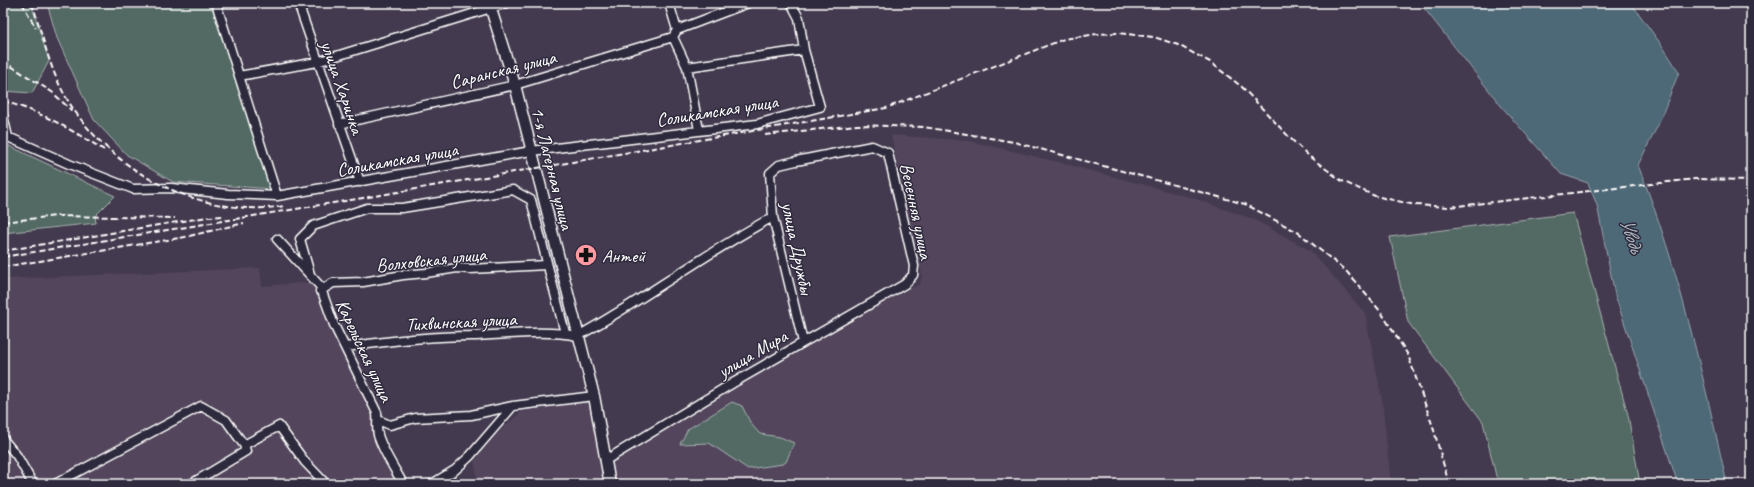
<svg xmlns="http://www.w3.org/2000/svg" width="1754" height="487" font-family="Caveat,sans-serif">
	<rect width="100%" height="100%" fill="#443a4f"/>
	<filter id="ink" filterUnits="userSpaceOnUse"><feTurbulence type="fractalNoise" baseFrequency=".025" numOctaves="2"/><feDisplacementMap in="SourceGraphic" scale="8" xChannelSelector="R" yChannelSelector="G"/><feConvolveMatrix kernelMatrix="1 2 1 2 8 2 1 2 1" color-interpolation-filters="sRGB"/></filter>
	<g filter="url(#ink)">
		<!-- built -->
		<path fill="#52455c" d="M891,135l79,6 92,22 131,35 62,22 56,31 54,62 17,87 9,84h-778l-2,-22 252,-150 57,-28 2,-9z
			M260,268l2,18 51,-4 6,8 40,95 20,39v15l22,45h-398v-205z
			M590,398l17,86h-129l-4,-24 26,-29 22,-20 14,-5z"/>
		<!-- green -->
		<path fill="#536964" stroke="#a9b4b2" d="M3,3h28l18,58 -17,32 -29,-2z
			M47,3h166l60,186 -100,-7 -46,-27 -33,-35 -37,-82z
			M3,143l112,53 -20,20 1,7 -93,10z
			M1573,213l55,202 12,69h-142l-15,-62 -75,-100 -18,-85z
			M732,402l10,4 9,18 9,10 20,3 14,6 -8,19 -3,2 -35,5 -39,-26 -29,1 8,-15z"/>
		<!-- water -->
		<path fill="#4e6776" stroke="#95a4ad" d="M1420,3h211l32,44 16,25 -21,53 -20,40c41,103 65,211 89,319h-49l-63,-189 -18,-90 -9,-22 -27,-9 -59,-67z"/>
		<g fill="none" stroke-linecap="round" stroke-linejoin="round">
			<!-- minor casing -->
			<g stroke="#fff" stroke-width="11">
				<path id="minor" d="M216,3l61,193
					M298,3l62,179
					M669,3l8,27 -4,7 14,30 12,63
					M677,30l71,-27
					M687,67l117,-17
					M239,76l78,-14 190,-59
					M3,116l5,21 61,27 64,25 38,-1 57,6 49,2 254,-45 226,-27 63,-17 -16,-57 -5,-32 -8,-15
					M339,124l176,-39 158,-48
					M277,239l43,47 14,39 43,88c1,8 -1,14 1,22 5,17 17,34 25,49
					M310,274l-10,-35 13,-13 54,-18h35l111,-18 18,10 34,133
					M320,291l13,-8 30,-1 40,-7 23,-2 31,-5 13,1 77,-4
					M346,347c42,-6 83,-11 125,-11 36,-1 72,-7 107,0 67,-37 127,-83 195,-119
					M378,420l12,5 25,-7 56,-3 42,-9 81,-10
					M3,439l14,17 16,28
					M606,460l127,-77 172,-99 8,-9 1,-9 -26,-113 -16,-7 -76,15 -17,4 -9,8 3,44 30,125
					M55,484l146,-78 25,14 18,25 35,-19 26,36 21,22
					M191,484l55,-33 -2,-6
					M432,484l23,-14 15,-14 43,-50"/>
			</g>
			<!-- major casing -->
			<g stroke="#fff" stroke-width="13">
				<path id="major" d="M489,3l26,82 79,311 16,88"/>
			</g>
			<!-- minor -->
			<use href="#minor" stroke="#2f2a3d" stroke-width="8"/>
			<!-- major -->
			<use href="#major" stroke="#2f2a3d" stroke-width="10"/>
			<!-- rail -->
			<path stroke="#fff" stroke-width="2" stroke-dasharray="6 3" stroke-linecap="butt" d="M22,3l14,25
				M32,3c9,27 15,55 27,81 39,81 136,136 226,122
				M3,61l49,31 20,19
				M3,101c39,11 67,28 101,49
				M765,135l92,-10 67,2 90,15 231,62 54,29 47,38 35,41 27,43 25,72 16,57
				M3,222l53,-6 119,2
				M3,251l204,-34 17,-1
				M3,257l360,-59 523,-90 178,-69 33,-5 20,-1 37,4 24,8 32,17 32,25 48,51 20,19 32,24 33,15 40,9 34,2 246,-28 56,1
				M3,267l182,-30 59,-14"/>
		</g>
	</g>
	<!-- icons -->
	<defs>
		<g id="pharmacy-disc" transform="scale(1.15)"><circle r="9.5" fill="#ff9aa2" stroke="#2f2a3d"/><path d="M-2-6h4v4h4v4h-4v4h-4v-4h-4v-4h4Z" fill="#111"/></g>
	</defs>
	<g fill-rule="evenodd">
		<use href="#pharmacy-disc" x="586" y="255"/>
	</g>
	<g text-anchor="middle" stroke-width="3" stroke-linejoin="round" paint-order="stroke">
		<!-- street labels -->
		<g font-size="19" fill="#fff" stroke="#2f2a3d">
			<text transform="translate(503 69) rotate(-14)" y="7">Саранская улица</text>
			<text transform="translate(343 87) rotate(71)" y="7">улица Харинка</text>
			<text transform="translate(717 110) rotate(-9)" y="7">Соликамская улица</text>
			<text transform="translate(397 159) rotate(-10)" y="7">Соликамская улица</text>
			<text transform="translate(553 168) rotate(76)" y="7">1-я Лагерная улица</text>
			<text transform="translate(917 211) rotate(78)" y="7">Весенняя улица</text>
			<text transform="translate(798 248) rotate(78)" y="7">улица Дружбы</text>
			<text transform="translate(431 259) rotate(-6)" y="7">Волховская улица</text>
			<text transform="translate(461 321) rotate(-3)" y="7">Тихвинская улица</text>
			<text transform="translate(365 350) rotate(65)" y="7">Карельская улица</text>
			<text transform="translate(752 353) rotate(-30)" y="7">улица Мира</text>
		</g>
		<!-- poi labels -->
		<g font-size="19" fill="#fff" stroke="#2f2a3d" text-anchor="start">
			<text x="602" y="262">Антей</text>
		</g>
		<!-- water labels -->
		<g font-size="20" font-style="italic" fill="#afbbc1" stroke="#2f2a3d">
			<text transform="translate(1632 235) rotate(71)" y="7">Уводь</text>
		</g>
	</g>
	<!-- margin -->
	<rect width="1754" height="487" fill="none" stroke="#2f2a3d" stroke-width="16"/>
	<rect x="8" y="8" width="1738" height="471" fill="none" stroke="#fff" stroke-width="1.5" filter="url(#ink)"/>
</svg>
